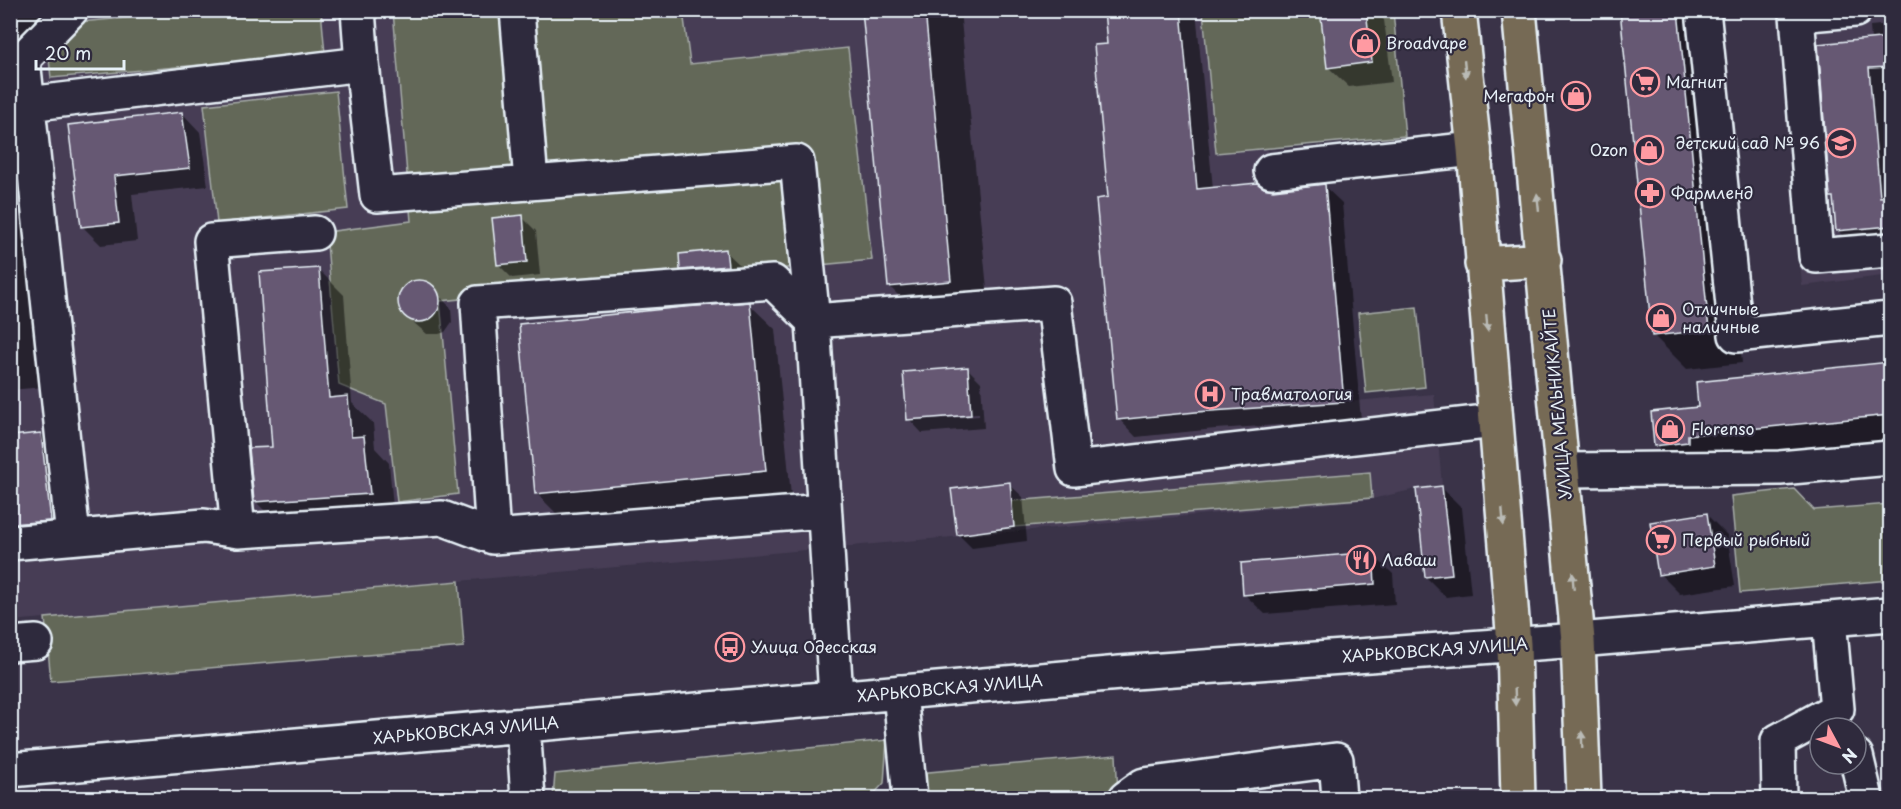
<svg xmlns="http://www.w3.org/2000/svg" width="1901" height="809" font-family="'Playpen Sans',sans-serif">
	<rect width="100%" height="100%" fill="#3a3348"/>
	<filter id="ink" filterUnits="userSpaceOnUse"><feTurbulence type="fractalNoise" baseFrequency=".0167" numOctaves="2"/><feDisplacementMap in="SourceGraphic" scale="12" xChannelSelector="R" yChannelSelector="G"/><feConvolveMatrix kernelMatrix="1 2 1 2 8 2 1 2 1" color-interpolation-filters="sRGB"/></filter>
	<g filter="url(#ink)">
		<!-- built -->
		<path fill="#473e55" d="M11,11h1245l15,170 53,-5 20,226 90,-8 8,92 -26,3 -49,11 -1356,121z
			M1781,11h109v264l-88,11z"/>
		<!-- green -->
		<path fill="#636759" stroke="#a6aca8" stroke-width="1.5" d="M321,10l4,44 -274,24 -3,-29 31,-27 127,-11z
			M393,11h290l7,53 158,-16 24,212 -432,41 18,193 -61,8 -11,-98 -47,-19 -13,-153 85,-11z
			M1203,11h190l12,125 -189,17z
			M336,91l12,118 -131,14 -13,-118z
			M1417,307l8,80 -59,6 -8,-80z
			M1370,472l2,26 -358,29 -2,-26z
			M1794,489l20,21 76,-6v76l-150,13 -9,-97z
			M459,581l5,66 -413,34 -6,-63z
			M887,740l-3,43 -14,15h-317l2,-24z
			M1116,755l2,40 -35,3h-162l-3,-25z"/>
		<!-- shadow -->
		<path fill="#0007" fill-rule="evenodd" d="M10,10h27l10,11 -37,33z
			M863,10h97l30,310 -61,6 -40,-40z
			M1106,10h90l17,179 60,2 51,-5 18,17 19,217 -146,9 -79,8 -17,-18 -9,-220 -1,-153z
			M1321,10h53l10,10 8,62 -43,5 -21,-20z
			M1621,10h86l35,353 -55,6 -33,-33z
			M1890,24v229l-27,3 -26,-26 -2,-30 -3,-3 39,-156 -1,-15z
			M182,113l18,19 8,54 -76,8 5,47 -36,4 -19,-19 -13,-99z
			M10,133l24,24 21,229 -45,4z
			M522,217l14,14 4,44 -28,3 -14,-14z
			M725,251l14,13 2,16 -45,3 -14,-14z
			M318,269l26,26 8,108 21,20 2,25 14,15 5,55 -113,9 -25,-25 17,-54z
			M415,282l13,2 23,24 1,14 -7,10 -6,2h-12l-20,-17 -7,-10 -1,-6 4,-12z
			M749,304l26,25 16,167 -230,22 -25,-25z
			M1890,364v78l-178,18 -32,10 -25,-25 45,-37 -3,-25z
			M967,368l14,14 3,46 -62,5 -13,-14zM979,413v3l-60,4v-3z
			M41,434l25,26 10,85 -66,8v-115z
			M1009,484l14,13 4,44 -55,7 -14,-14z
			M1442,488l20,20 9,86 -25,3 -20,-20z
			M1707,515l20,20 8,51 -55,8 -20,-20z
			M1372,554l21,20 2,30 -130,10 -21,-20z"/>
		<!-- building -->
		<path fill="#665873" stroke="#e8f1f8" stroke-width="1.5" d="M862,10h63l26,271 -63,6z
			M1104,10h77l16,179 60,-6 7,5 9,2 52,-6 19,218 -148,10 -79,8 -21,-221 12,-2 -14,-152 13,-1z
			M1320,10h46l6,52 -45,6z
			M1620,10h58l31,320 -57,6z
			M1890,37v30l-21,1 11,129 10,-1v30l-54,5 -3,-34h-3l-12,-153z
			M182,112l8,56 -76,8 5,47 -38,4 -13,-102z
			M523,215l4,47 -30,3 -5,-47z
			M726,249l2,17 -48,4 -1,-16z
			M319,268l10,130 19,-2 3,41 13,-1 6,58 -116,8 -5,-54 23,-1 -13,-175z
			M398 301a21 21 0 1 1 42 0a21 21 0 1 1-42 0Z
			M750,302l16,169 -231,23 -16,-170 165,-17z
			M1890,362v53l-202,20v7l-34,4 -3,-34 47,-5 -2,-25z
			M968,367l3,48 -64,5 -4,-48z
			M41,433l10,88 -41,3v-88z
			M1010,482l4,45 -57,8 -6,-46z
			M1442,486l10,88 -27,3 -9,-88z
			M1707,513l8,53 -57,9 -8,-53z
			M1373,552l2,32 -132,11 -2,-32z"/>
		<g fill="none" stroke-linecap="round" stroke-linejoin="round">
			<!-- minor casing -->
			<g stroke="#e8f1f8" stroke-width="38">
				<path id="minor" d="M71,10l-48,49 50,478
					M358,10l4,54 15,131 420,-33 16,159 23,376
					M517,10l14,172
					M1703,10l33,325 154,-16
					M1855,10l-58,5 19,241 74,-6
					M28,104l334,-40
					M1271,171l203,-22
					M1564,470l216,-2 110,-10
					M238,531l-27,-290 104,-8
					M493,537l-15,-234 295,-21 40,39 241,-18 20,166 421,-48
					M10,543l194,-17 34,5 204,-13 51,19 331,-26
					M10,644l26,-2
					M900,692l10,106
					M523,725l5,73
					M1856,756l10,42
					M10,770l1110,-97 458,-33 312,-26
					M1126,798l18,-13 192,-25 3,38
					M1779,798l-1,-57 59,-32 -8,-90"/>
			</g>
			<!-- major casing -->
			<g stroke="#e8f1f8" stroke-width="38">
				<path id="major" d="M1459,10l15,139 40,495 4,154
					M1519,10l59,630 6,158
					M1482,264l62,-4"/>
			</g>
			<!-- minor -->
			<use href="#minor" stroke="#2f2a3d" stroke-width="33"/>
			<!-- major -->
			<use href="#major" stroke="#766a54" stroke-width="33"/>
		</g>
		<!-- one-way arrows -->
		<defs><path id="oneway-solid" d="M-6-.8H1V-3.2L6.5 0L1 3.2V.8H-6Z" transform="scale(1.5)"/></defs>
		<g fill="#babbb6">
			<use href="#oneway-solid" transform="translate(1465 69) rotate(84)"/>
			<use href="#oneway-solid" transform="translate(1538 202) rotate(-96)"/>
			<use href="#oneway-solid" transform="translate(1487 323) rotate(85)"/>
			<use href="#oneway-solid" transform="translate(1503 517) rotate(85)"/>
			<use href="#oneway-solid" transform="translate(1573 581) rotate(-95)"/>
			<use href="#oneway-solid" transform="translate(1515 697) rotate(88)"/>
			<use href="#oneway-solid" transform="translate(1582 740) rotate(-92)"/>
		</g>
	</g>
	<!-- icons -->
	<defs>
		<g id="shop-ring" transform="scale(1.5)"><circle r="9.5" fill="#2f2a3d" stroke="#ff9aa2" stroke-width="1.5"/><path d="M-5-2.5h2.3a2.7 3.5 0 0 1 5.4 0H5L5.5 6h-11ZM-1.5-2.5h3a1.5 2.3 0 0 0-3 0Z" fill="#ff9aa2"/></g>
		<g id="supermarket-ring" transform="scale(1.5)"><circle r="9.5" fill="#2f2a3d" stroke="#ff9aa2" stroke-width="1.5"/><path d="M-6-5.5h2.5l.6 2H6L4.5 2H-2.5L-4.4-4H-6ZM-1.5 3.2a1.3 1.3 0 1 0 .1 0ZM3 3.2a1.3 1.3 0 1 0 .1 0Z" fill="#ff9aa2"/></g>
		<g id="school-ring" transform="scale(1.5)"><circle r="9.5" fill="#2f2a3d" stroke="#ff9aa2" stroke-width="1.5"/><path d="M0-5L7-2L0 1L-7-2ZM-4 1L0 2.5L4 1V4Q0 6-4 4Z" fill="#ff9aa2"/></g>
		<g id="pharmacy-ring" transform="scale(1.5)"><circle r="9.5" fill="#2f2a3d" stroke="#ff9aa2" stroke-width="1.5"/><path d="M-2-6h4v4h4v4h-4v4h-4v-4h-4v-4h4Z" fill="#ff9aa2"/></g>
		<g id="hospital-ring" transform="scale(1.5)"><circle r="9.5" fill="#2f2a3d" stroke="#ff9aa2" stroke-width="1.5"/><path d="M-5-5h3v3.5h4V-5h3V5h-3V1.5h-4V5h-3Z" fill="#ff9aa2"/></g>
		<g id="restaurant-ring" transform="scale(1.5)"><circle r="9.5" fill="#2f2a3d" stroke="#ff9aa2" stroke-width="1.5"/><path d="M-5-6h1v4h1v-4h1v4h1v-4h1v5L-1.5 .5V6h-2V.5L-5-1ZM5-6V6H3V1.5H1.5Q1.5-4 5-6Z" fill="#ff9aa2"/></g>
		<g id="bus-ring" transform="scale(1.5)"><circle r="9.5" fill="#2f2a3d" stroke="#ff9aa2" stroke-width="1.5"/><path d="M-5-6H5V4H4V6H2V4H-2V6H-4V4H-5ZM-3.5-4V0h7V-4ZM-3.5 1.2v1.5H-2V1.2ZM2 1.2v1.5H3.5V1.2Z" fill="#ff9aa2"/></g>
	</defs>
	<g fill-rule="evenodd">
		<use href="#shop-ring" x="1365" y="43"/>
		<use href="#supermarket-ring" x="1645" y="82"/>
		<use href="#shop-ring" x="1576" y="96"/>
		<use href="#school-ring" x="1841" y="143"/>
		<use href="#shop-ring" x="1649" y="150"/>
		<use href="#pharmacy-ring" x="1650" y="193"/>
		<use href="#shop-ring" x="1661" y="318"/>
		<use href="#hospital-ring" x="1210" y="394"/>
		<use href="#shop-ring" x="1670" y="429"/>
		<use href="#supermarket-ring" x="1661" y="540"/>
		<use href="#restaurant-ring" x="1361" y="560"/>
		<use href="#bus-ring" x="730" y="647"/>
	</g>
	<g text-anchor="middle" stroke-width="4.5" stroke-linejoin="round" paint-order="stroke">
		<!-- poi labels -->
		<g font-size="16" fill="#e8f1f8" stroke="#2f2a3d" text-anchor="start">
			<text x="1386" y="49">Broadvape</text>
			<text x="1666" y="88">Магнит</text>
			<text x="1555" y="102" text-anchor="end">Мегафон</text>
			<text x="1820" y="149" text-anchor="end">детский сад № 96</text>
			<text x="1628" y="156" text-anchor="end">Ozon</text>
			<text x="1671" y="199">Фармленд</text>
			<text x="1682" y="315">Отличные<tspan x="1682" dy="18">наличные</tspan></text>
			<text x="1231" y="400">Травматология</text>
			<text x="1691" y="435">Florenso</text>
			<text x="1682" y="546">Первый рыбный</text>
			<text x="1382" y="566">Лаваш</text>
			<text x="751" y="653">Улица Одесская</text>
		</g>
		<!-- street labels -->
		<g font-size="16" fill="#e8f1f8" stroke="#2f2a3d">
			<text transform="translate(1557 404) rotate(-95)" y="6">УЛИЦА МЕЛЬНИКАЙТЕ</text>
			<text transform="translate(1435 650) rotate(-4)" y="6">ХАРЬКОВСКАЯ УЛИЦА</text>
			<text transform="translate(950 688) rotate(-5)" y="6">ХАРЬКОВСКАЯ УЛИЦА</text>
			<text transform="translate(466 730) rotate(-5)" y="6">ХАРЬКОВСКАЯ УЛИЦА</text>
		</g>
	</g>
	<!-- margin -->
	<rect width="1901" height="809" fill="none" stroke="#2f2a3d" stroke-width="36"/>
	<rect x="18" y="18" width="1865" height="773" fill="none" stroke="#e8f1f8" stroke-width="2" filter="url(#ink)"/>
	<!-- north arrow -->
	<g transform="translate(1838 746) rotate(131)"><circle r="28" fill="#2f2a3d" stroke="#797a88" stroke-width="1.5"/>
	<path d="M0-4.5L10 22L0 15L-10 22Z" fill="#ff9aa2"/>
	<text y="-9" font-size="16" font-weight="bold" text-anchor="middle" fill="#e8f1f8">N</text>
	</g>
	<!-- scale -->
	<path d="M36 60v9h88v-9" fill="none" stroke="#e8f1f8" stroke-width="3"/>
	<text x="45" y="60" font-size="18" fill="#e8f1f8" stroke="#2f2a3d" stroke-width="4.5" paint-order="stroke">20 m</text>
</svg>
